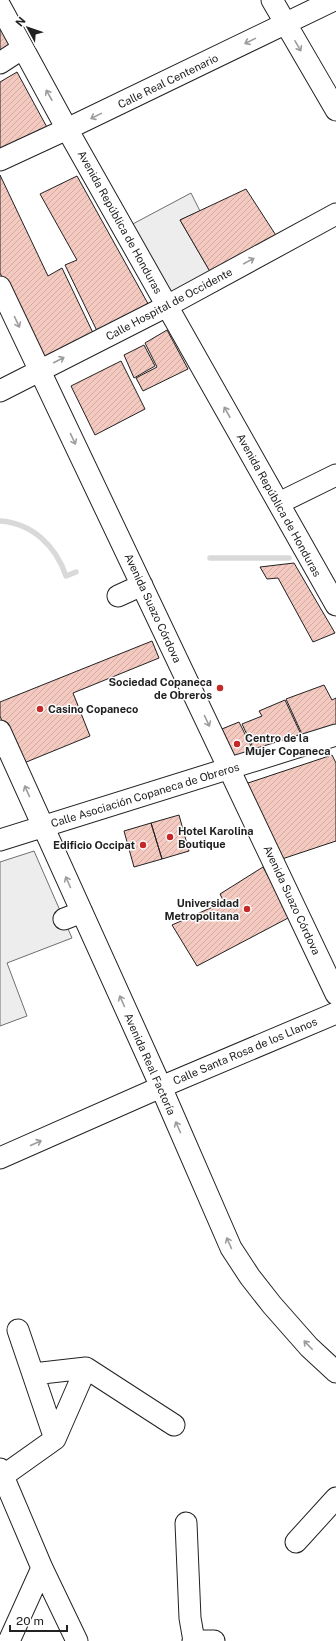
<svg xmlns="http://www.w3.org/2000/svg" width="336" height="1641" font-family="'Public Sans',sans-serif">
	<defs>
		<pattern id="building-hatch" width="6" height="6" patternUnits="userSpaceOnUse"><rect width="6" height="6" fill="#f3c9c0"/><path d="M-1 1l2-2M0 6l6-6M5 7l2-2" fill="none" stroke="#d0aca5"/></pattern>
	</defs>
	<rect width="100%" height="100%" fill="#fff"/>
	<!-- parking -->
	<path fill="#ededed" stroke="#6f6f6f" d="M191,193l9,18 -20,9 32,55 -43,25 -40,-74z
		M34,851l38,87 -65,25 20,53 -27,10v-164z"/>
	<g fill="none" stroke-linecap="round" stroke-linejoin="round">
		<!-- stream -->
		<path stroke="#d9d9d9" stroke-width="5.5" d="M0,521c32,2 56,25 66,55l10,-4
			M210,558h79"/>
	</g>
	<!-- building -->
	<path fill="url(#building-hatch)" stroke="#222" d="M0,23l15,23 -15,10z
		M17,72l32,59 -49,22v-71z
		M0,175l48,101 14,-8 33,69 -52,25 -43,-89z
		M77,176l74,133 -52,26 -34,-70 12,-5 -37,-66z
		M246,189l33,51 -67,35 -32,-55z
		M167,330l21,39 -45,22 -7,-13 21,-11 -12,-24z
		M144,345l11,21 -21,12 -10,-23z
		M121,361l24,48 -50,26 -24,-49z
		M294,563l41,70 -22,9 -35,-64 -11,1 -7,-12z
		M152,641l7,17 -86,35 17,43 -71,29 -19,-49v-14z
		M324,685l8,15 4,-2v35l-30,10 -20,-44z
		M285,700l20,43 -47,15 -16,-34 20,-8 -3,-5z
		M239,722l18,36 -24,8 -16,-35z
		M332,755l4,8v78l-57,19 -34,-76z
		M179,815l10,36 -27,8 -11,-36z
		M151,823l11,36 -28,8 -10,-36z
		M263,867l27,50 -93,49 -25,-41 52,-23 -4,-8z"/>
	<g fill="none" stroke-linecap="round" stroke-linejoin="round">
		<!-- minor casing -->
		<g stroke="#222" stroke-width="23">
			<path id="minor" d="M272,0l64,110
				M0,6l67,123 269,476
				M0,63l23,-15
				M0,160l67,-31 267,-129
				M0,287l336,707
				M0,391l167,-85 169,-92
				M279,503l57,-28
				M118,596l24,-11
				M0,731l161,356 70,161 19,29 22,28 37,42 27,25
				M0,840l336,-105
				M64,919l18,-7
				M0,1158l161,-71 175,-74
				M18,1330l37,109
				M33,1374l53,-6
				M0,1469l42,99 35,73
				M0,1485l3,-9 52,-37 31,-71 88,57
				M186,1523l4,95 4,23
				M296,1542l40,-44
				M9,1641l33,-73
				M193,1641h21"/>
		</g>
		<!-- minor -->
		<use href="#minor" stroke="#fff" stroke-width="21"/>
	</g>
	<!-- one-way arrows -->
	<defs><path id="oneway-shaft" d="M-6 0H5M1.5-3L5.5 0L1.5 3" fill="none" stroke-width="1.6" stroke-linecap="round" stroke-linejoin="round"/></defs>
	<g stroke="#9c9c9c">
		<use href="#oneway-shaft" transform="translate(250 41) rotate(154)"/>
		<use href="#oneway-shaft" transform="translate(298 46) rotate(60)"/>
		<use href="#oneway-shaft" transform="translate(49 95) rotate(-119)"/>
		<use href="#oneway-shaft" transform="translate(96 116) rotate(154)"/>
		<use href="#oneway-shaft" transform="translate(249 261) rotate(-28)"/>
		<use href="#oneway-shaft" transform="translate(17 322) rotate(65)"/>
		<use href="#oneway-shaft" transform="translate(59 360) rotate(-27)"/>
		<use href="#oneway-shaft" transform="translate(227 412) rotate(-119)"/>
		<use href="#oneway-shaft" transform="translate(73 439) rotate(65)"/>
		<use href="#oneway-shaft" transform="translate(207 721) rotate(65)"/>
		<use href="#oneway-shaft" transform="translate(27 791) rotate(-114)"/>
		<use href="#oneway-shaft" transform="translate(68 882) rotate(-114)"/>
		<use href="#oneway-shaft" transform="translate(122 1001) rotate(-114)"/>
		<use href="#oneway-shaft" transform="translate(178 1127) rotate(-114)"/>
		<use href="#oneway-shaft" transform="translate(36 1143) rotate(-24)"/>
		<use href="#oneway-shaft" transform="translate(229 1243) rotate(-114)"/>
		<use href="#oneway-shaft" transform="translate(308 1345) rotate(-134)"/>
	</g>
	<!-- markers -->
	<g fill="#c62828" stroke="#fff" stroke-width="1.5">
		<circle cx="220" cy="688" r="4"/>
		<circle cx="40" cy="709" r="4"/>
		<circle cx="237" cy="744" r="4"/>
		<circle cx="170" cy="837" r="4"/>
		<circle cx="143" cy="845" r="4"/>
		<circle cx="247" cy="909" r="4"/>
	</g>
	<g text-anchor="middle" stroke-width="3" stroke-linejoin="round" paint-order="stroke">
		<!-- street labels -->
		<g font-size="11" fill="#222" stroke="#fff">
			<text transform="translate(168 81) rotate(-26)" y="4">Calle Real Centenario</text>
			<text transform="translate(120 222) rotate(61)" y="4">Avenida República de Honduras</text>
			<text transform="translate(169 304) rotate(-28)" y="4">Calle Hospital de Occidente</text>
			<text transform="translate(279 505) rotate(61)" y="4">Avenida República de Honduras</text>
			<text transform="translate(153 608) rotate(65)" y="4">Avenida Suazo Córdova</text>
			<text transform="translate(145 795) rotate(-17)" y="4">Calle Asociación Copaneca de Obreros</text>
			<text transform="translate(292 900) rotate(65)" y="4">Avenida Suazo Córdova</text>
			<text transform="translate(245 1051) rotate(-23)" y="4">Calle Santa Rosa de los Llanos</text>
			<text transform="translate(150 1064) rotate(66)" y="4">Avenida Real Factoría</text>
		</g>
		<!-- poi labels -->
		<g font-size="11" font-weight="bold" fill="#222" stroke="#fff" text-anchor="end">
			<text x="212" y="686">Sociedad Copaneca<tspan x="212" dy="13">de Obreros</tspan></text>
			<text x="48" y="713" text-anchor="start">Casino Copaneco</text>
			<text x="245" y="742" text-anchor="start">Centro de la<tspan x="245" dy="13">Mujer Copaneca</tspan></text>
			<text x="178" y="835" text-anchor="start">Hotel Karolina<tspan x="178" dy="13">Boutique</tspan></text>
			<text x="135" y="849">Edificio Occipat</text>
			<text x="239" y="907">Universidad<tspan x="239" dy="13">Metropolitana</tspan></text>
		</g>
	</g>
	<!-- north arrow -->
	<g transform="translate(28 28) rotate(310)" stroke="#ffffff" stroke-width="3" paint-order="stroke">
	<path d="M0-3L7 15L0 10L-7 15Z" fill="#222222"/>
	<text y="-6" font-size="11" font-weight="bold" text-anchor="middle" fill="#222222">N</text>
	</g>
	<!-- scale -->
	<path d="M10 1625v6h57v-6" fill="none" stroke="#222222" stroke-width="2"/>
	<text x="16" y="1625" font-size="12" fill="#222222" stroke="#ffffff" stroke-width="3" paint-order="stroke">20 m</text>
</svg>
